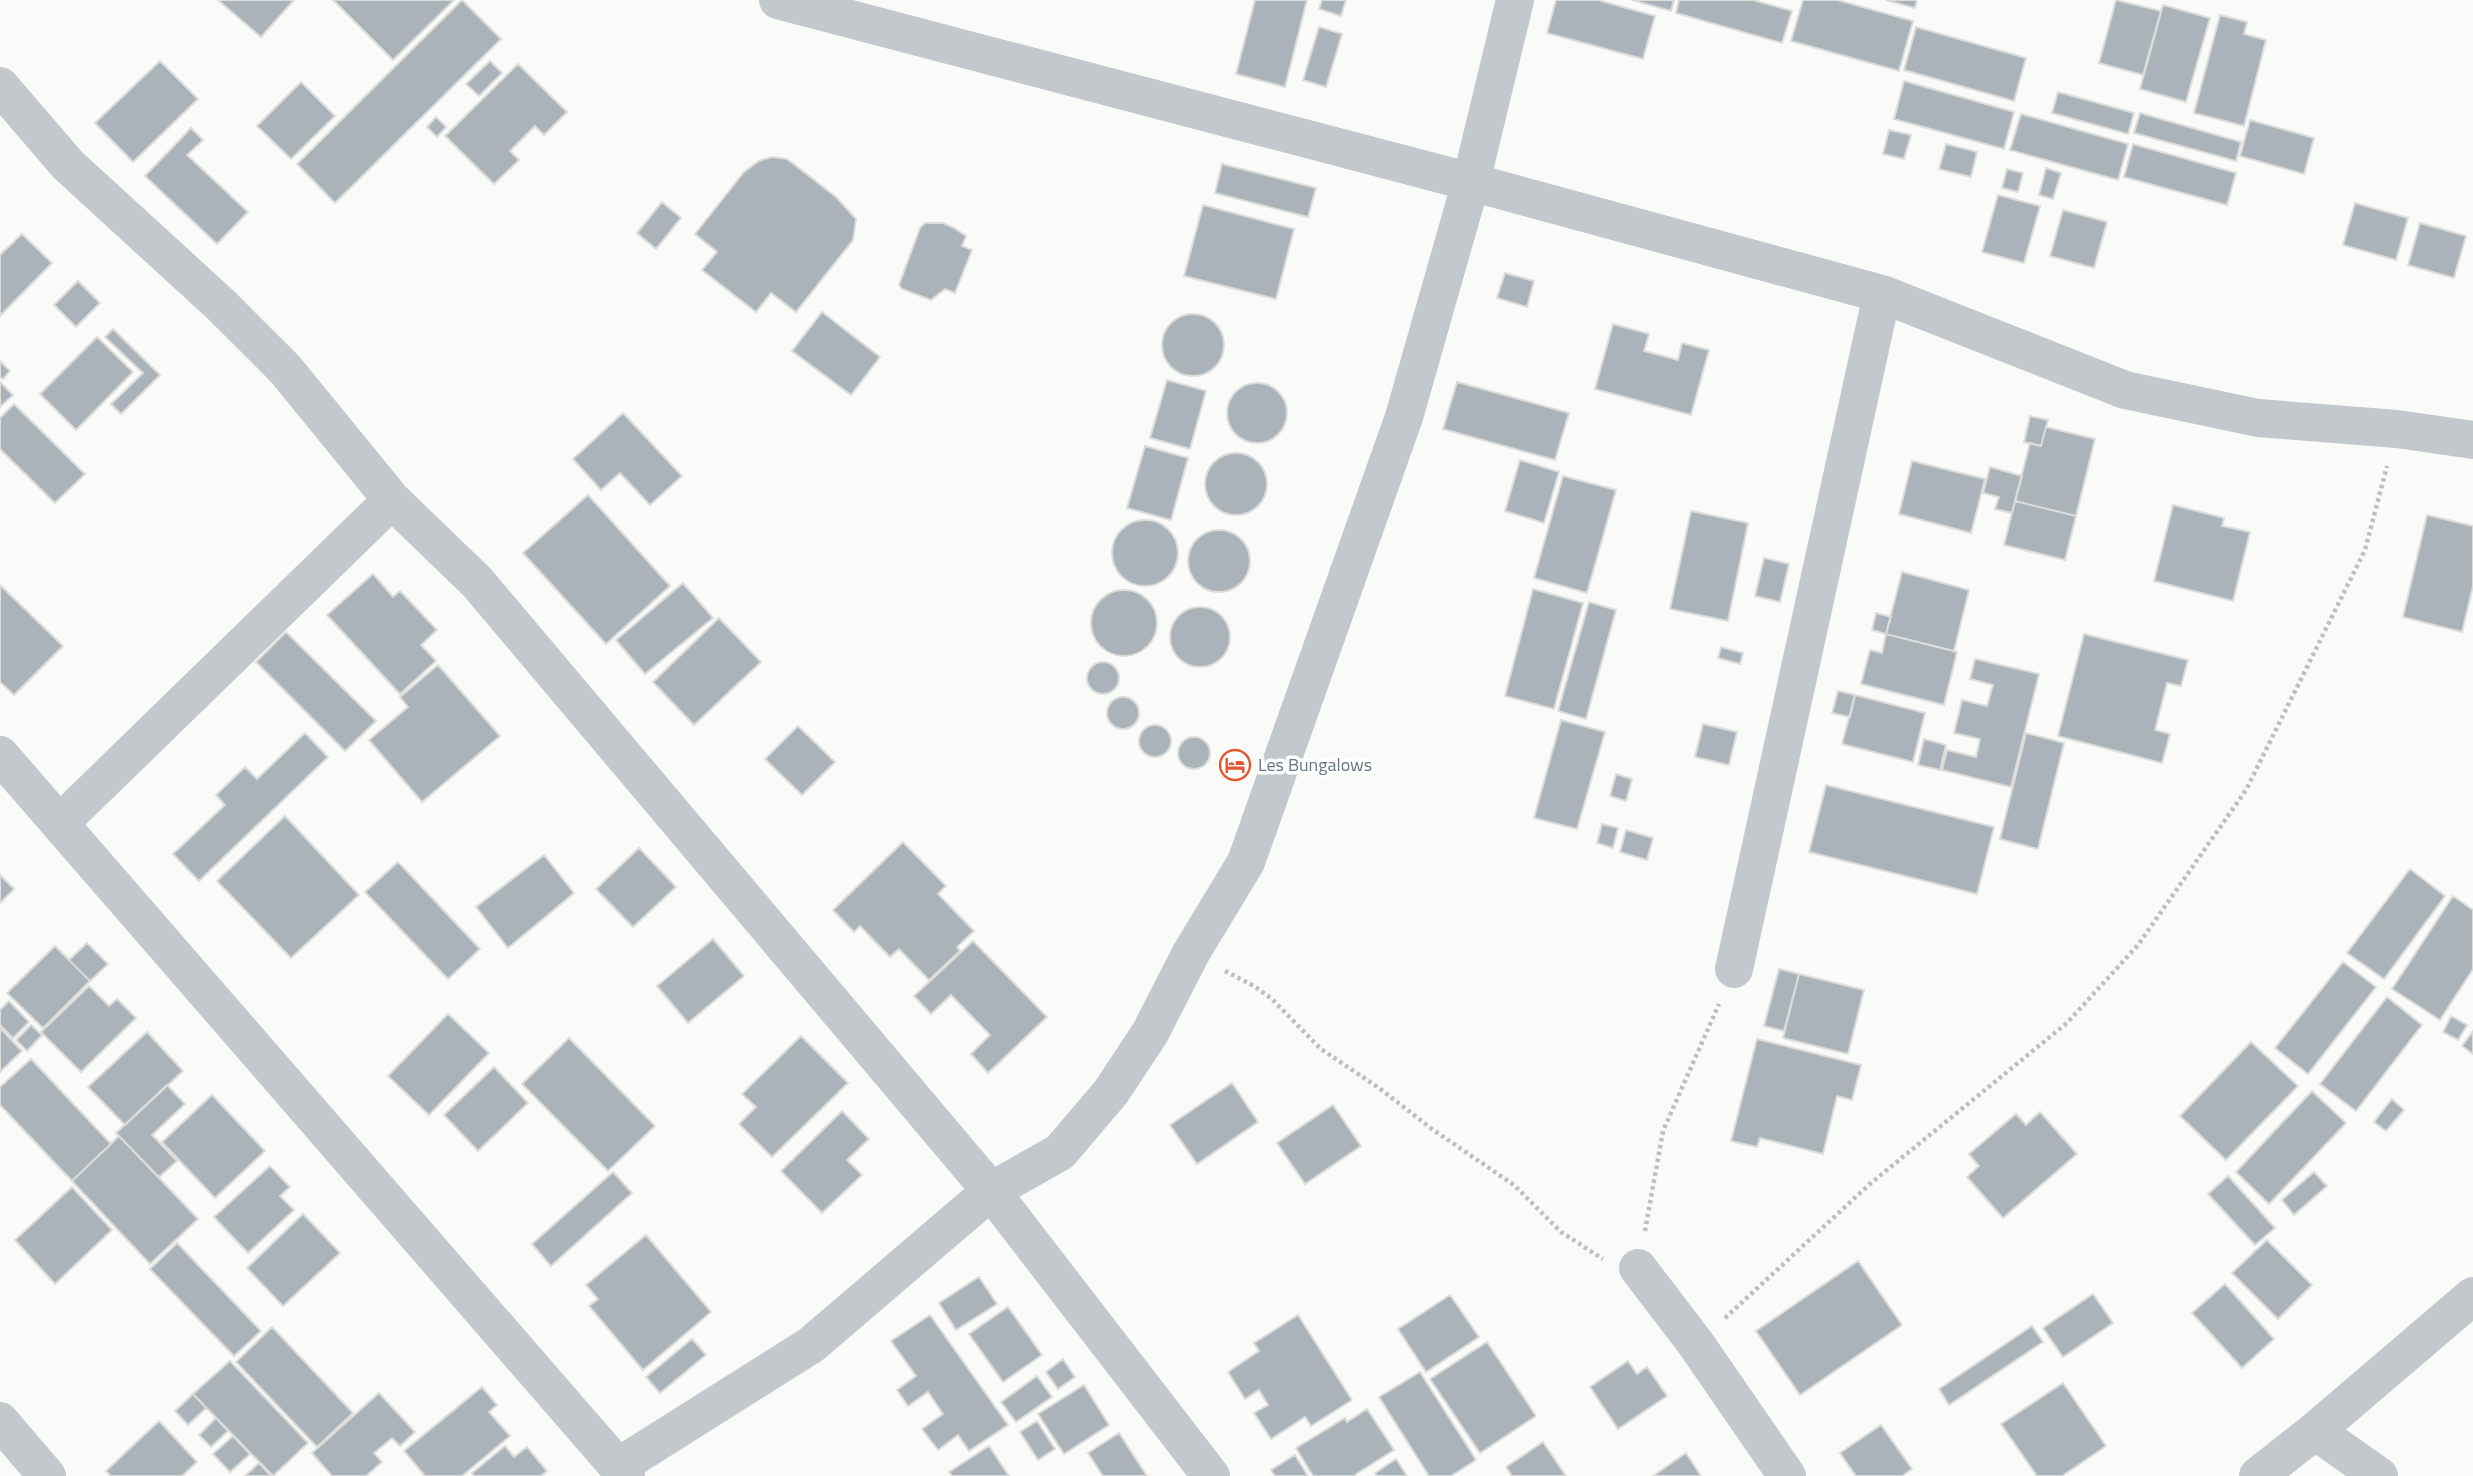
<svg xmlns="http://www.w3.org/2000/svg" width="2473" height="1476" font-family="'Titillium Web',sans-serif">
	<rect width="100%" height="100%" fill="#fafaf8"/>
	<!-- building -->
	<path fill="#aab3b9" stroke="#dcdcda" stroke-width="2" d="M218,0h76l-33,37z
		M333,0h121l-61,60z
		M462,0l39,39 -166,164 -38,-39z
		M1255,0h52l-22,87 -49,-13z
		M1322,0h24l-5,16 -22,-7z
		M1556,0h42l57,16 -12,43 -96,-26z
		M1632,0h42l-3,11z
		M1679,0h74l39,11 -10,32 -106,-30z
		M1803,0h34l76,21 -14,50 -108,-30z
		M1886,0h31l-2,8z
		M2116,0l45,11 -18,64 -44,-12z
		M2163,5l47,13 -24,84 -46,-13z
		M2220,15l27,7 -3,12 22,6 -22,86 -50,-13z
		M1319,27l23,7 -16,53 -23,-7z
		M1916,27l110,31 -12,43 -110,-31z
		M160,61l38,38 -65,63 -38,-39z
		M490,61l12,12 -23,23 -13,-12z
		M518,64l49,48 -23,23 -9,-9 -25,25 9,9 -25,24 -49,-48z
		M1904,81l110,31 -10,37 -110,-30z
		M301,82l34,34 -44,43 -34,-33z
		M2058,92l76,21 -6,21 -76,-21z
		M2140,113l101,29 -5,19 -102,-28z
		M2021,114l107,30 -10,36 -108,-30z
		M436,117l10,10 -9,10 -10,-10z
		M2250,120l64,18 -10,36 -64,-18z
		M191,128l12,12 -16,15 61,57 -31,32 -72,-68z
		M1889,130l22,5 -7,24 -21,-5z
		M1946,144l31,8 -6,25 -32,-8z
		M2133,144l103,29 -9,32 -103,-28z
		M772,157l15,2 49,38 20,22 -3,21 -57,72 -25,-19 -15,19 -54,-42 15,-18 -22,-18 49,-62 15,-11z
		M1222,164l94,24 -8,29 -93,-24z
		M2046,168l15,5 -8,26 -14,-4z
		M2007,169l16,4 -5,19 -16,-4z
		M1998,195l42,11 -16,57 -42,-11z
		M662,202l19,16 -25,31 -19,-16z
		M2355,203l53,15 -12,42 -53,-15z
		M1203,205l91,24 -18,70 -92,-23z
		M2063,210l44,12 -13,46 -44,-12z
		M925,223h18l11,5 12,8 -4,10 10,4 -17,43 -10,-4 -14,11 -29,-11 -3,-4 21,-57z
		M2420,223l46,13 -12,42 -46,-13z
		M22,234l30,29 -52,53v-61z
		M1505,273l29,8 -7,26 -30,-9z
		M78,281l22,22 -24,24 -22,-22z
		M822,312l58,45 -29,38 -59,-44z
		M1162 345a31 31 0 1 1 62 0a31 31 0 1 1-62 0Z
		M1613,324l36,10 -5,17 34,9 4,-17 27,7 -18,65 -96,-26z
		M113,329l47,46 -39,39 -10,-10 32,-31 -38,-36z
		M97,337l36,35 -57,58 -36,-36z
		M0,361l10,10 -7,8 -3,-2z
		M1167,380l39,11 -16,58 -40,-11z
		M0,382l13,13 -13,12z
		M1457,382l112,31 -14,47 -112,-31z
		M1227 413a30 30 0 1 1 60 0a30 30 0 1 1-60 0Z
		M14,404l71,70 -30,29 -55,-54v-31z
		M623,413l59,63 -32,29 -30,-32 -19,17 -28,-31z
		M2030,416l18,4 -7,26 -17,-4z
		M2046,427l49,12 -19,77 -61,-15 15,-58 11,3z
		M1145,446l43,12 -17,62 -44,-12z
		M1205 484a31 31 0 1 1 62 0a31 31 0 1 1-62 0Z
		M1520,460l39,12 -15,51 -39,-12z
		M1912,461l73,18 -14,54 -72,-19z
		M1990,467l32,9 -10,37 -17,-4 4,-12 -16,-4z
		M1563,476l53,14 -29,103 -53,-15z
		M588,495l82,91 -64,58 -83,-91z
		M2015,501l61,15 -11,44 -61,-15z
		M2173,505l51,13 -2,8 28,6 -17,69 -79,-20z
		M1691,511l57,12 -20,98 -58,-12z
		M2427,515l46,11v60l-11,46 -59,-15z
		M1112 553a33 33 0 1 1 66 0a33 33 0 1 1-66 0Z
		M1188 561a31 31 0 1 1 62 0a31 31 0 1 1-62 0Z
		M1764,558l25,6 -9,38 -25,-6z
		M1902,572l67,18 -15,61 -68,-17z
		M373,574l20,23 7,-6 37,39 -16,15 15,16 -36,33 -73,-79z
		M683,583l30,35 -68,56 -29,-34z
		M0,585l63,61 -49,49 -14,-13z
		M1533,589l50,14 -29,106 -49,-13z
		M1091 623a33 33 0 1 1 66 0a33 33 0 1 1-66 0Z
		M1589,602l27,8 -30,109 -28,-8z
		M1170 637a30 30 0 1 1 60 0a30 30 0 1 1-60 0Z
		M1876,613l15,4 -5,17 -14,-4z
		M719,618l42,44 -67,63 -41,-43z
		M286,632l90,89 -31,30 -89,-89z
		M1886,634l71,18 -13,53 -83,-21 9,-34 12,3z
		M2084,634l104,26 -7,26 -14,-3 -12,47 15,4 -8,29 -104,-27z
		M1721,647l22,6 -3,11 -22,-6z
		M1975,659l64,15 -28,113 -69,-17 5,-20 29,7 4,-18 -26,-6 8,-33 25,6 6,-21 -23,-6z
		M1087 678a16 16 0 1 1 32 0a16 16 0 1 1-32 0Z
		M438,665l62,71 -78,66 -53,-62 39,-33 -8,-10z
		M1838,691l17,4 -5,22 -18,-4z
		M1855,695l70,18 -12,49 -71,-18z
		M1107 713a16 16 0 1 1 32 0a16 16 0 1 1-32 0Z
		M1561,720l44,12 -28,97 -43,-11z
		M1703,724l34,8 -8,33 -34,-8z
		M1139 741a16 16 0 1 1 32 0a16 16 0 1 1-32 0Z
		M798,726l37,36 -33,33 -37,-36z
		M305,733l23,24 -129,124 -26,-27 52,-49 -9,-10 29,-28 12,12z
		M2026,733l38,10 -26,106 -38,-10z
		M1178 753a16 16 0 1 1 32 0a16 16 0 1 1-32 0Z
		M1924,739l22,6 -6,25 -22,-5z
		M1616,774l16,5 -6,22 -16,-5z
		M1826,785l168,42 -17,67 -168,-42z
		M285,816l74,79 -68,63 -74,-77z
		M1602,824l16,4 -5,20 -16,-5z
		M1626,830l27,8 -6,22 -27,-8z
		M903,842l43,44 -8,8 36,37 -17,16 3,4 -31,29 -30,-31 -9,8 -30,-31 -6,6 -21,-22z
		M639,848l37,39 -43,40 -37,-38z
		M544,855l30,38 -66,55 -32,-41z
		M398,862l82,87 -32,30 -83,-87z
		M2410,869l35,27 -61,83 -37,-26z
		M0,875l14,14 -14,14z
		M2453,896l20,14v59l-33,51 -48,-31z
		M713,939l31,37 -56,47 -31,-37z
		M973,941l74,76 -59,56 -17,-19 19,-19 -39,-40 -20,19 -17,-18z
		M87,943l21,21 -18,17 -21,-21z
		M55,946l35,35 -47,47 -36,-35z
		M2343,962l33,25 -68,87 -33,-26z
		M1779,969l20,5 -15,57 -20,-5z
		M1799,974l65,16 -16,64 -65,-16z
		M89,986l20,20 8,-7 19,19 -55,54 -40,-40z
		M2387,997l35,28 -66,86 -36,-27z
		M9,1001l20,21 -16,16 -13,-13v-15z
		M448,1014l41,39 -60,62 -41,-39z
		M2451,1016l16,9 -9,15 -15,-8z
		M31,1025l11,10 -15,16 -11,-11z
		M0,1028l22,23 -22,21z
		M2473,1031v23l-11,-8z
		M147,1032l36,39 -58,54 -37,-38z
		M801,1036l47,47 -76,74 -33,-33 17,-17 -14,-13z
		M569,1038l86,88 -47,45 -86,-87z
		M1757,1039l104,26 -9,35 -15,-4 -14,58 -63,-16 -3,9 -26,-6z
		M2251,1042l47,44 -72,74 -46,-44z
		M31,1059l80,85 -39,37 -72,-76v-18z
		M494,1067l34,36 -50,48 -34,-36z
		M1232,1083l26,39 -61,42 -27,-39z
		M167,1085l18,19 -33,31 25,26 -18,16 -43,-44z
		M2312,1091l34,32 -77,81 -33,-32z
		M212,1095l53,56 -50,47 -53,-56z
		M2392,1099l12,11 -18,21 -12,-9z
		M1333,1105l28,41 -56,38 -28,-41z
		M842,1111l27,28 -22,21 15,15 -40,38 -41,-42z
		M2040,1112l37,42 -74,64 -36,-41 12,-11 -10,-12 47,-40 10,11z
		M119,1136l79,83 -48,45 -78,-83z
		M270,1166l20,21 -10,9 14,14 -46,43 -34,-36z
		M613,1172l19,21 -81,73 -19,-22z
		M2314,1172l13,14 -33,29 -12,-15z
		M2228,1176l47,52 -20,17 -47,-51z
		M72,1187l40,43 -57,54 -40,-44z
		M303,1214l37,39 -57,53 -36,-38z
		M646,1235l65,77 -68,58 -54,-64 9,-7 -12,-14z
		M2267,1240l45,45 -34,34 -46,-46z
		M177,1243l84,88 -27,25 -84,-87z
		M1858,1261l44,64 -102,70 -44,-64z
		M979,1277l18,27 -41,26 -17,-27z
		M2225,1284l49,55 -32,29 -50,-55z
		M2093,1294l20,29 -50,34 -20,-29z
		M1450,1295l29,42 -53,35 -28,-43z
		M1008,1307l34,48 -39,27 -34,-48z
		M930,1315l78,110 -39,26 -11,-16 -20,15 -16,-21 21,-15 -15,-22 -20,14 -11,-16 19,-14 -25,-35z
		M1298,1315l54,85 -41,26 -6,-9 -34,22 -17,-26 14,-8 -9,-15 -14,9 -17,-27 31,-21 -5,-8z
		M2032,1326l11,16 -94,63 -10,-16z
		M272,1327l81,86 -36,34 -81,-85z
		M692,1339l14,16 -46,38 -14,-16z
		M1487,1342l49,74 -56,37 -50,-74z
		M1063,1359l12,18 -17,12 -12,-17z
		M230,1361l78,82 -35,33 -80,-82z
		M1628,1361l9,13 10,-7 20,29 -49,33 -28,-42z
		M1420,1372l56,88 -25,16h-22l-50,-79z
		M1037,1376l15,21 -36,25 -15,-20z
		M2063,1383l43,63 -44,30h-25l-36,-52z
		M1084,1385l25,40 -45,29 -26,-40z
		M482,1387l15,18 -8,7 21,24 -48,40h-37l-21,-25z
		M379,1393l36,39 -15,14 -8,-8 -18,15 8,9 -16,14h-34l-20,-23z
		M193,1394l13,14 -18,17 -13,-14z
		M1367,1409l27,41 -41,26h-40l-17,-28 49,-30 2,4z
		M216,1418l12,13 -17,16 -12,-12z
		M159,1421l38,41 -15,14h-71l-5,-5z
		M1037,1421l18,28 -17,11 -18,-28z
		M1881,1425l31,44 -10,7h-46l-16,-23z
		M1119,1433l28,43h-44l-15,-23z
		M233,1436l17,18 -20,18 -17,-18z
		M1543,1442l23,34h-54l-6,-9z
		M505,1446l9,11 13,-10 20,24 -6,5h-67l-2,-3z
		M989,1446l20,30h-57l-3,-4z
		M1686,1453l15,23h-48z
		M1295,1455l13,21h-33l-4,-6z
		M1396,1459l11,17h-30l-2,-3z
		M259,1463l12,13h-26z"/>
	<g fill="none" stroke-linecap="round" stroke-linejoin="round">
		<!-- path -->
		<path stroke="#bbbfc2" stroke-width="4.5" stroke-dasharray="3.5 3.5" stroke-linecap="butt" d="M1225,971l29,15 18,13 49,50 58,39 53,41 82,56 47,47 42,27
			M1645,1231l18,-100 56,-127
			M1725,1318l146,-135 196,-160 71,-78 108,-155 119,-240 22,-84"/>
		<!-- minor -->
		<path stroke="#c3c8cc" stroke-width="38" d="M778,0l693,182 411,112 243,96 133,28 139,11 76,11
			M0,86l68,79 153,140 64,64 107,131 85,82 514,609 220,285
			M0,755l626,721
			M60,823l332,-323
			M1734,969l148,-675
			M1638,1268l58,76 91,132
			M0,1421l47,55
			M2315,1431l64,45
			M619,1466l192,-121 180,-154 69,-39 51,-60 39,-59 41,-80 55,-91 158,-445 67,-235 44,-182
			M2258,1476l57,-45 158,-135"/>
	</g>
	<!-- icons -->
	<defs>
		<g id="hotel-ring" transform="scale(1.575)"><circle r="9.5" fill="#fff" stroke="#e4572e" stroke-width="1.5"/><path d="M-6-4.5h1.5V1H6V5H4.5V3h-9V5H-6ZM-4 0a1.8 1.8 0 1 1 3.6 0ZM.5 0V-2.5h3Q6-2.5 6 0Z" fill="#e4572e"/></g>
	</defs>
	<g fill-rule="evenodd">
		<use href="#hotel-ring" x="1235" y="765"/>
	</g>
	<g text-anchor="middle" stroke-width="7" stroke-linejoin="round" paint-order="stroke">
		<!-- poi labels -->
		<g font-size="18" fill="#657683" stroke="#fff" text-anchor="start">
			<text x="1258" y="771">Les Bungalows</text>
		</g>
	</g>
</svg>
